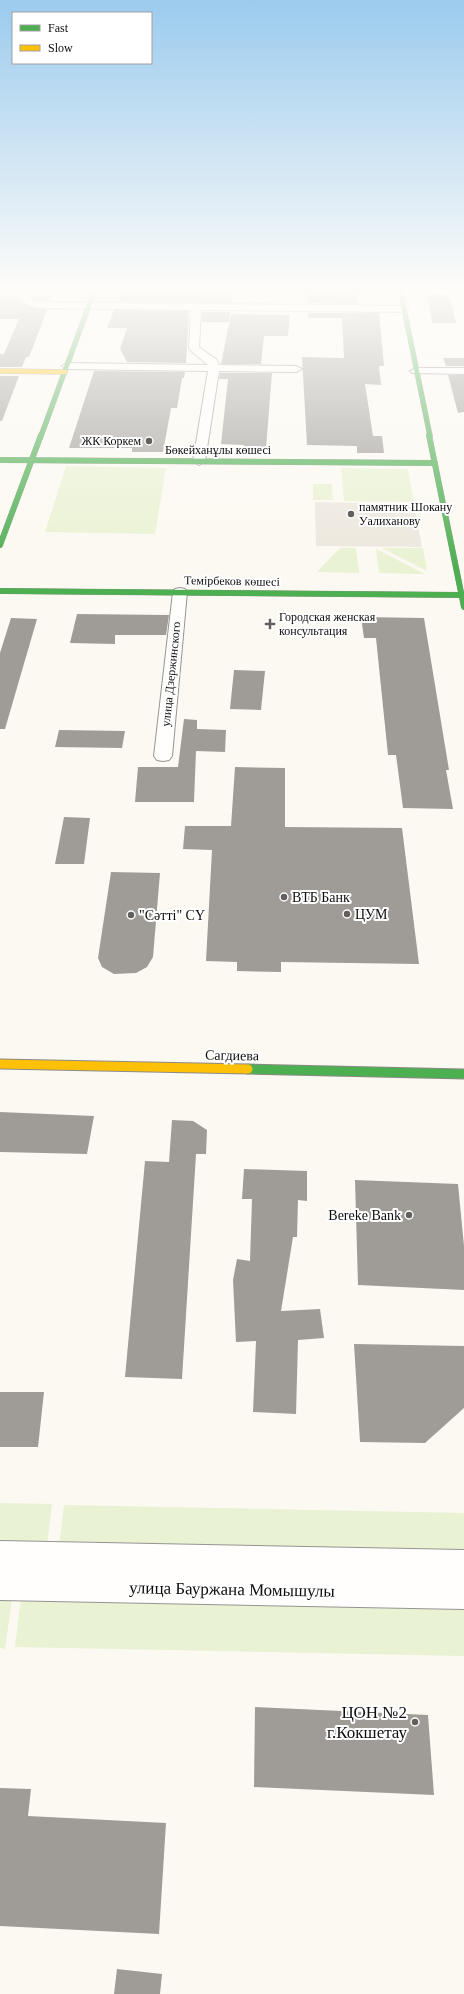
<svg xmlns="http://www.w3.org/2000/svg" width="464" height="1994" font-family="Georgia,serif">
	<rect width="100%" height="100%" fill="#fcf9f2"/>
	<!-- green -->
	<path fill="#e9f2d2" d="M66,466l100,2 -11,66 -110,-2z
		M341,468l67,1 6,33 -70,-1z
		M313,484h19l1,16h-20z
		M340,548h16l3,25 -42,-1z
		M382,548h41l4,23z
		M376,549l49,25 -46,-1z
		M0,1503l52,1 -5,41 -47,-1z
		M64,1505l400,8v41l-405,-8z
		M0,1591l13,1 -8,57 -5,-1z
		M22,1591l442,8v57l-449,-9z"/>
	<!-- pitch -->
	<path fill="#f2f5db" d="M241,289l61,2 -1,12 -62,-2z"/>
	<!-- plaza -->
	<path fill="#ece7dd" d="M315,502l99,2 8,43 -106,-1z"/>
	<!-- building -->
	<path fill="#9f9c98" d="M123,289h65v2h46l-2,12 -114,-2z
		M334,289h22l2,15 -50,-1 -1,-13z
		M427,294l23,1 6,28h-24z
		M29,295l24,1 -2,5 -17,-1z
		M0,298h16l11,8 20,4 -18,47h-3l-4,10h-22v-13h4l15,-35h-19z
		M114,310l75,1 -3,52 -59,-1 -7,-13 7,-21h-20z
		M202,312h28l-1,10h-27z
		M308,313h71l5,53h-5l2,19 -16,-1 8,52h9l2,17h-27v-7l-50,-1 -5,-88 42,1 -2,-40h-34z
		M231,314l59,1 -2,21h-24l-3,28h-40z
		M443,358h21v8h-18z
		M94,371l91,1 -1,6h-2l-5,30h-6l-8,44h-31v-4h-63z
		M220,373h52l-6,75h-23l1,-3 -23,-1 7,-65h-9z
		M448,375h16v37l-6,1z
		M0,376h19l-17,45h-2z
		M77,614l92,1 -3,20h-51v9l-45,-1z
		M361,617l63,1 25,152h-3l7,39 -50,-1 -7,-53h-8l-12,-117h-12z
		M11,618l26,1 -32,110h-5v-76z
		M234,670l31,1 -4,39 -31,-1z
		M184,719l13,1v9l29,1 -1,22 -29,-1 -2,51h-59l3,-35h40z
		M59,730l66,1 -3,17 -67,-1z
		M235,767l50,1v59l117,1 17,136 -138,-2v10l-44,-1v-9l-31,-1 6,-111 -29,-1 2,-23h46z
		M64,817l26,1 -6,46h-29z
		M111,872l49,1 -7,84 -6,10 -11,6 -22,1 -12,-7 -4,-9z
		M0,1112l94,4 -7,38 -87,-2z
		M172,1120l21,1 14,9 -1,24h-10l-14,225 -57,-2 20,-216 24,1z
		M244,1169l63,2v30l-9,-1 -1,37h-4l-12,74 39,-2 4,29 -26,2 -2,74 -43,-2 3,-71 -20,1 -3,-62 4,-21 13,2 2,-62h-10z
		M355,1180l103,4 6,62v44l-106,-5z
		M354,1344l110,2v62l-39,35 -65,-1z
		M0,1392h44l-6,55h-38z
		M255,1707l173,8 6,80 -180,-8z
		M0,1788l31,1 -3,27 138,7 -7,111 -159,-8z
		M117,1969l45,5 -2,20h-46z"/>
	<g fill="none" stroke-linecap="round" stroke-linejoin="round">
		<!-- street casing -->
		<g stroke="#959491" stroke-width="2">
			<path id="street" d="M0,290l23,2 10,9 5,1 366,4 5,3 -5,3 -203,-2 -2,37 18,13 2,5 77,1 6,3 -6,3 -77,-1 -14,90 -6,4 -6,-4 15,-90 -141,-2 -5,-3 5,-3 141,2 -17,-14 -2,-4 2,-37 -153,-2 -11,-3 -10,-8 -17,-1z
				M416,368h48v6l-52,-1 -2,-2z
				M180,588l5,1 2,3 -15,164 -3,4 -6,1 -6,-1 -3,-4 19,-164 2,-3z
				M0,1541l464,9v59l-464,-9z"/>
		</g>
		<!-- fast-far2 casing -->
		<g stroke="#8c8a87" stroke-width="5.5">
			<path id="fast-far2" d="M400,289l30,147
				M41,436l54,-147"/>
		</g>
		<!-- fast-far1 casing -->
		<g stroke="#8c8a87" stroke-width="6">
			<path id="fast-far1" d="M429,435l35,172
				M0,460l435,3
				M0,545l41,-110
				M0,591l464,4"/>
		</g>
		<!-- fast casing -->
		<g stroke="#8c8a87" stroke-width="11">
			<path id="fast" d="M248,1069l216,5"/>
		</g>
		<!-- slow-far1 casing -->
		<g stroke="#8c8a87" stroke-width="5.5">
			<path id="slow-far1" d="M0,371l65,1"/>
		</g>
		<!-- slow casing -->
		<g stroke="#8c8a87" stroke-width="11">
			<path id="slow" d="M0,1064l248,5"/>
		</g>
		<!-- street -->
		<use href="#street" fill="#fffefd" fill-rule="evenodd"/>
		<!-- fast-far2 -->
		<use href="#fast-far2" stroke="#4caf50" stroke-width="4.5"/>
		<!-- fast-far1 -->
		<use href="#fast-far1" stroke="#4caf50" stroke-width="5.5"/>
		<!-- fast -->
		<use href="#fast" stroke="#4caf50" stroke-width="9"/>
		<!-- slow-far1 -->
		<use href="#slow-far1" stroke="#ffc107" stroke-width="4.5"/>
		<!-- slow -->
		<use href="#slow" stroke="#ffc107" stroke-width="9"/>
	</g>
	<!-- sky -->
	<linearGradient id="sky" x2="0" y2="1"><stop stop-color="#9bcbee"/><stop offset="0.51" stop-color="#fefcf9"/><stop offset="1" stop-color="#fefcf9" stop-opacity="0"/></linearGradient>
	<rect width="464" height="568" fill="url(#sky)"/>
	<!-- markers -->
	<g fill="#61605e" stroke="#fff" stroke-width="1.5">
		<circle cx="149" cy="441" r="4"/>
		<circle cx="351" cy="514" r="4"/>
		<path d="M268 618h4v4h4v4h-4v4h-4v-4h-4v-4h4z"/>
		<circle cx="284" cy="897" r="4"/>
		<circle cx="347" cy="914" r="4"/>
		<circle cx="131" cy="915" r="4"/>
		<circle cx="409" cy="1215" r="4"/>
		<circle cx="415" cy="1722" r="4"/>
	</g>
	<g text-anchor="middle" stroke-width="4" stroke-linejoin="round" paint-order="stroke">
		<!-- far-poi labels -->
		<g font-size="12" fill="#0e0e0e" stroke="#fff" text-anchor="start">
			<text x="141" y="445" text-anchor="end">ЖК Коркем</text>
			<text x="359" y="511">памятник Шокану<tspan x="359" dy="14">Уалиханову</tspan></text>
			<text x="279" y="621">Городская женская<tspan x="279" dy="14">консультация</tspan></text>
		</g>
		<!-- far-street labels -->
		<g font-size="12" fill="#0e0e0e" stroke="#fff">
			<text x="218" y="454">Бөкейханұлы көшесі</text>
			<text transform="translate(232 581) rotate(1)" y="4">Темірбеков көшесі</text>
			<text transform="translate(171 674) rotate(-84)" y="4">улица Дзержинского</text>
		</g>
		<!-- poi labels -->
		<g font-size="14" fill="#0e0e0e" stroke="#fff" text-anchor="start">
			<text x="292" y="902">ВТБ Банк</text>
			<text x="355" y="919">ЦУМ</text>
			<text x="139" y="920">"Сәтті" СY</text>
			<text x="401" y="1220" text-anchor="end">Bereke Bank</text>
		</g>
		<!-- street labels -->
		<g font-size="14" fill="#0e0e0e" stroke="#fff">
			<text transform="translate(232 1055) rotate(1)" y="5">Сагдиева</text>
		</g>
		<!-- near-street labels -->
		<g font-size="17" fill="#0e0e0e" stroke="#fff">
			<text transform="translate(232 1589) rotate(1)" y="6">улица Бауржана Момышулы</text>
		</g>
		<!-- near-poi labels -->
		<g font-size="17" fill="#0e0e0e" stroke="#fff" text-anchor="end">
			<text x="407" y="1718">ЦОН №2<tspan x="407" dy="20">г.Кокшетау</tspan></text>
		</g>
	</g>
	<!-- legend -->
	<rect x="12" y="12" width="140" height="52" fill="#ffffff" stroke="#9f9f9f"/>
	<rect x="20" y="25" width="20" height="6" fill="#4caf50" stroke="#9f9f9f"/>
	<text x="48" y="32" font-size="12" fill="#0e0e0e">Fast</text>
	<rect x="20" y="45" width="20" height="6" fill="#ffc107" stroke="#9f9f9f"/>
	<text x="48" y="52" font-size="12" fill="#0e0e0e">Slow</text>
</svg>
